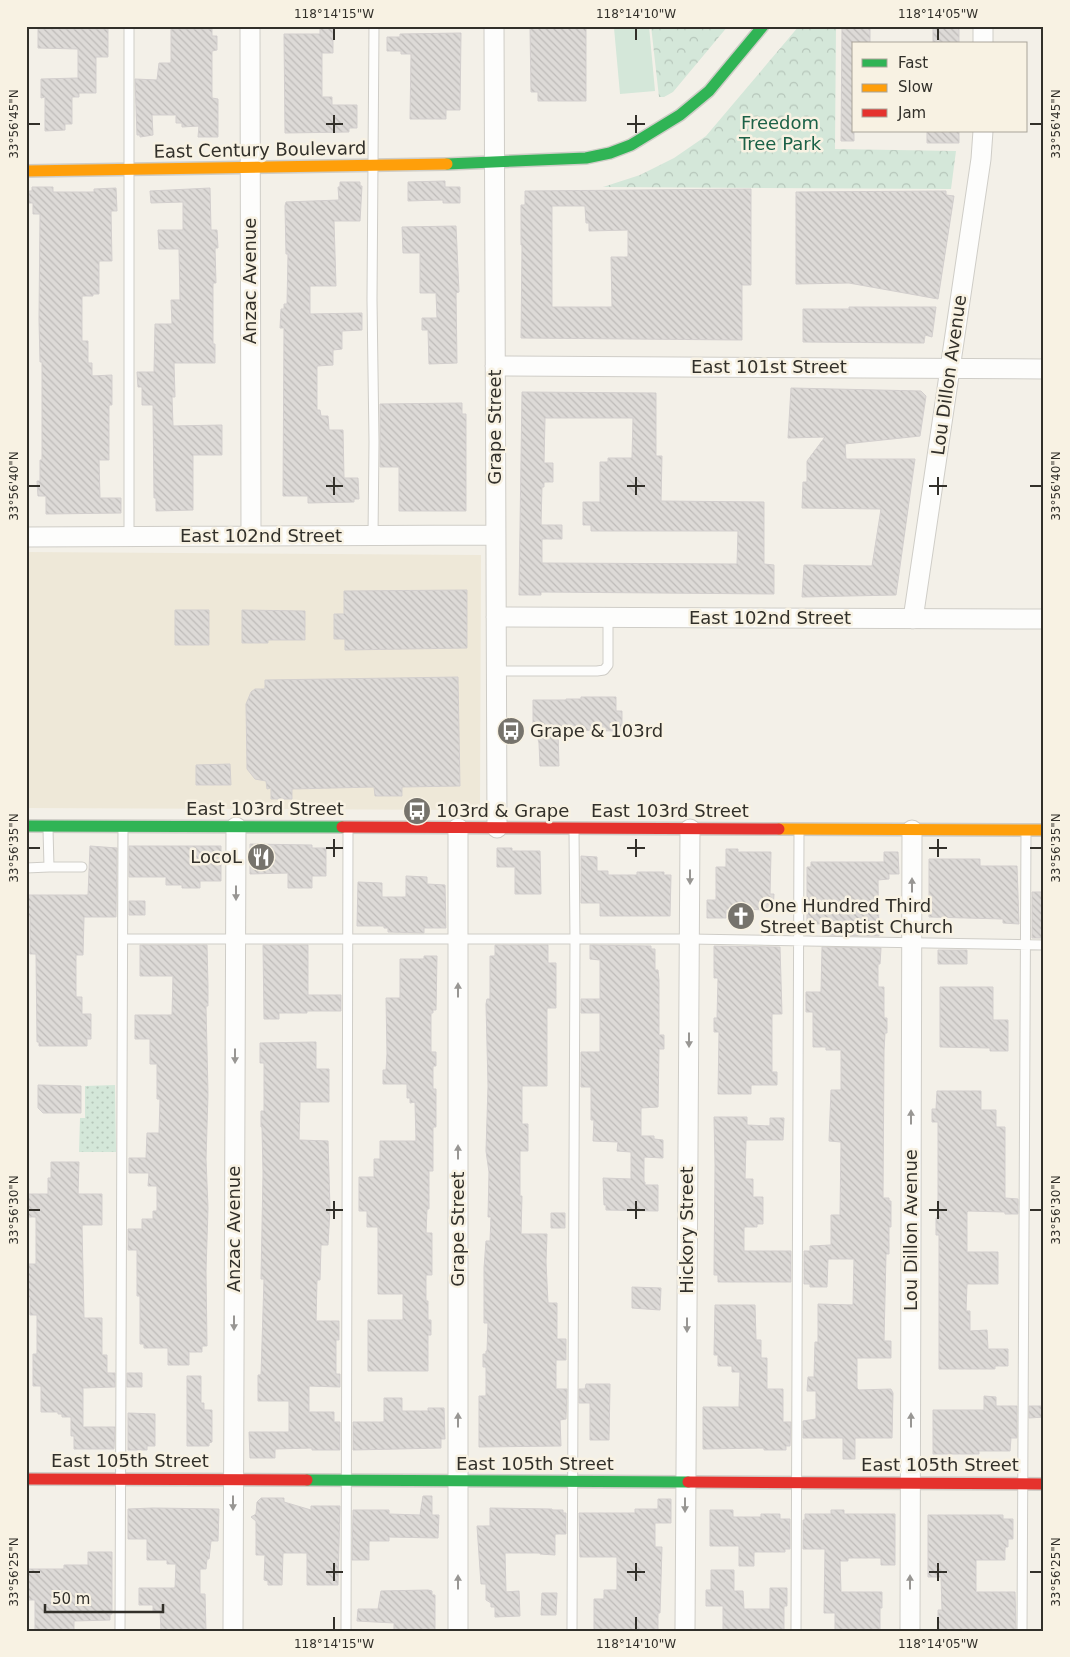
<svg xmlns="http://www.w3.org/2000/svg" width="1070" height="1657" font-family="'DejaVu Sans',sans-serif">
	<defs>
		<pattern id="park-crowns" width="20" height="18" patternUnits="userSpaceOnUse" patternTransform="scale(1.25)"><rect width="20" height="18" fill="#d4e7d9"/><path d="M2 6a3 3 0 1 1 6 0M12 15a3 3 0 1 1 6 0" fill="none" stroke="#b6c6ba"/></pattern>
		<pattern id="garden-dots" width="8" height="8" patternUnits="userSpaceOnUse" patternTransform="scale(1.25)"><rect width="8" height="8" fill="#d4e7d9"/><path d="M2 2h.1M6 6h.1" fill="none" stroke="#b6c6ba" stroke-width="1.8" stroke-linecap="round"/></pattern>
		<pattern id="building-back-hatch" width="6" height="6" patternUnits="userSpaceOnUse" patternTransform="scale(1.25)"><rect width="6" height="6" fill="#dddad7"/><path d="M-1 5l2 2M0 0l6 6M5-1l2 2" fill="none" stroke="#bebbb9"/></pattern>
	</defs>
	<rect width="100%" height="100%" fill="#f3f0e8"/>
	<!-- built -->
	<path fill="#eee8d8" d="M26,552l455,3 -1,255 -454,-2z"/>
	<!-- grass -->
	<path fill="#d4e7d9" d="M639,26h10l6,65 -35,3 -6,-66z"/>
	<!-- park -->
	<path fill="url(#park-crowns)" d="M651,26h77l-55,66 -9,5h-5z
		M799,26h37l-1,123 121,2 -5,38 -348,-2 37,-12 34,-17 32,-22z"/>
	<!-- garden -->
	<path fill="url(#garden-dots)" d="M115,1085l1,67h-37l1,-34h5v-32z"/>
	<!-- building -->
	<path fill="url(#building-back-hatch)" stroke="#d3cfce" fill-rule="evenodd" d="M320,26h13v27h-11v44h10v8h25v23h-8v4l-64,1 -1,-99h36z
		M530,26h56v75h-48v-9h-7z
		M842,26h28v18h-16v97h-13z
		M933,26h26v18h-26z
		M38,29h70v28h-12v36h-17v4h-7v27h-7v6l-20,1v-34l-4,1v-19l37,-1v-29l-40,-1z
		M171,29h41v7h5v14l-5,1v47l6,1v38h-20l1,-11 -17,1v-4h-6v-8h-24l1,20 -13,2v-2h-3l-2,-56 22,1 2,-17h12z
		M461,33l-1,77h-14v9h-36l1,-65h-10v-3h-14v-14h13v-3z
		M927,131h32v12h-32z
		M445,181v6h15v16h-17v-3l-35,1v-19z
		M340,182h20v4h2l-2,35h-26l2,65h-26v28l52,-1v17l-20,1v18l-9,1v15l-16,1v44h3l1,6h7l1,14h14l1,48h14l1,21h-5v3l-46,1v-7h-25l1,-168h-4l1,-19h3v-5h3l1,-50h-2l-1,-48 1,-4 53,-2 -1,-13h2z
		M32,187h21v5h41v-3l22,-1 1,23h-6l1,50h-13v33h-6v2h-11v45h6v22h4v13l20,-1v30h-3v55h-10l1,38h21v15l-75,1v-18h-8l-1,-15h3v-21h2v-98h-2l-1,-43 1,-105h-7v-11h-4v-12h3z
		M210,188l1,42h6l1,18h-3l1,35h-3v61h2v19h-41l1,34h-3l1,29 49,-1v30h-29v55l-37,1v-13h-2l-1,-93h-11v-18h-4l-1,-15h17l1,-48h17l-1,-24h9l-1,-51h-20l-1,-19h25v-28l-32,1 -1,-12z
		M751,189v96h-9v55l-221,-2 1,-93h-1v-40h4v-14zM552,206h33l1,17h3v8l39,-1v27h-17l1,50h-60z
		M946,191v4l8,1 -16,103 -89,-16 -53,1v-92z
		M456,226l3,66 -3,1 1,70 -28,1 -1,-34h-6v-12h15l-1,-25h-16v-40h-17l-1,-26z
		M849,307h87l-4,30 -7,-2 -1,8 -121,-1v-33h46z
		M791,388l130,3 5,5 -6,40 -75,8 1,15h69l-19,136 -94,2 2,-32 68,1 9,-57 -79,-1 1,-26h4v-21l18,-24 -37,1z
		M522,392l134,1v63h6l-1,45 103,1v62l10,1v29l-233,-2v3h-22zM545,418h88l-1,40h-24v4h-8v40h-17v23h8v6h147l-1,33 -195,-1v-24h20v-14h-21l1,-38h2v-5h9v-19h-9z
		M462,403v11h4v97h-67v-44h-19v-63z
		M467,590v58l-122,2v-11h-11v-25h10v-23z
		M175,610h34v35h-34z
		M242,610l63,1v29h-37v3h-26z
		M458,677l2,109 -58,1v9h-27l-1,-9 -82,2v10h-21v-11l-4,1 -1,-8 -11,-2 -8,-10 -1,-65 5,-12 4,-3h10v-9z
		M581,697h35v14h6v20l-64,-1 1,36h-19l-1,-23 -4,-15h-2v-28h33v-1h15z
		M230,764l1,21h-35v-20z
		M250,844l62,1v3h14v28h-14v12h-24v-15l-38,1z
		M90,846l27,2 -1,69h-32l-1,38h-7v42h6v17h9v25h-4v7h-48v-4h-2l-1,-88h-6v-38h-3v-21h61z
		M129,846h92v35h-21v7h-18v-3h-16v-8h-37z
		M497,848h15v3h28l1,43h-26v-27h-18z
		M726,849h12v3h33l-1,42h4l-1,16 -47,-1v9h-19v-18h9v-33h10z
		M884,852h14l1,22h-10v5l-11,1 1,56 -57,-1v-11h-15v-57h4v-5h73z
		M581,856l16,1v14h11v4h29v-3h27v3h7l-1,41h-70v-13h-19z
		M929,859h51v7h37l2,58 -16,-1v-4l-74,-2z
		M406,876l21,1v7l18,1 1,43h-22v5l-36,-1v-4h-4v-2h-27l1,-44 24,1v14h24z
		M1032,892h12v46h-12z
		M129,901h16v14h-16z
		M140,945h67l1,42v19h-2l2,88 -2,65 2,49 -2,63 1,75h-5v6h-13v13h-21v-17h-24v-4h-4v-48h-3v-46h-9v-21h14v-10h11v-8h4v-25h-9l1,-13h-20v-15h17l1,-25h12l1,-34h-3v-35h-7v-25h-15v-24h37l1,-39h-33z
		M263,945h45v50h33v16h-34v2h-28v6h-15z
		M495,945h53v18h8v45h-9v78h-25v38h6v27h-8v45h2l-1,38h26l-1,28 2,41h9v36h9v21h-10v29h11l-1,30 -6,1 1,26 -82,1v-51h7v-29h-3v-13h3v-3h1l1,-28h-4v-55l2,-27h4l1,-24h-3l1,-45 -3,-21 2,-65 -2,-82 1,-5h3v-43h5z
		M590,945l61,1v3h4v21h3l1,11v54h5v14h-5l-1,58 -17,1v28h13v3l9,1v18l-19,-1v25h1v3h13v26l-52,-1v-5h-2l-1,-27 28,1v-27l-14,-1 1,-9 -25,-1 1,-21h-3v-33h-10v-35h19v-39h-19v-14h19v-39l-10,-1z
		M714,946l66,1 2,67h-10v58h5v13h-26v9h-33l1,-62h-5v-14h3l1,-40h-4z
		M822,947l59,1 -1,16h-2v23h6v31h3v15h-2l-1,18 -1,147h6v3h2v26h-2v27h-3l-2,87h7v17h-34v30l2,2 32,-1 2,4 -1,45h-37v21h-12v-21h-40v-17l13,-2v-28h-9l1,-14h6l1,-35h3v-38l35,1 1,-46h-26l-1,28h-17v-3h-6v-33h6v-5l21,-1v-30h9l1,-73 -12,-1 2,-51h10v-40h-15v-3h-13v-35h-7v-20h15z
		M938,950h29v14h-29z
		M424,956h13l-1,54h-3v3h-2v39h5v14h-3v23h3v38h-3v44h-4v38h-2l-1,24h6v42h-6v26h2v19h3v15h-3v36h-60v-51h35v-26h-25v-67h-11v-16h-8v-34h15v-18h6v-18h36l-1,-39 -5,1v-5h-3v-14h-24v-14h3l1,-16 -1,-56h14v-39h24z
		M940,987h53v33h15v31h-18v-3l-50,-1z
		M316,1042v27h13v33h-29l-1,38 29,1 2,68 -2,36h-7l-1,35h-3l-1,41h23v19h-3v34h4v13l-31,-1v26h25v10h6v28h-28v-2l-37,1v9h-25l-1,-26h40v-31h-31v-26h3l3,-96h-3l2,-106 -1,-46h-1v-16h3v-48h-4v-20z
		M38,1085l43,1v27h-38l-5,-5z
		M937,1091h44v19h15v17h9v71l13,1v15h-13v-2l-37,-1 -1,1v40h31v32h-31l-1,27h4v20l17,-1 1,19h20v17h-13v3h-56v-134h-3v-17h2v-96h-6v-13h4z
		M714,1117h33v8l23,1v-8h14l-1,22h-37l-1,39h8v18h10v27h-6v3h-13v24h47v31h-73v-7h-4l1,-110z
		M51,1162h28l-1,32h24v31h-20l2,93h18v37h5v18h8v14l-32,1v39h32l-1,22h-40v-13h-3v-19h-9v-3h-4v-2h-17v-26h-8v-32h4v-39h-7v-18h-2l1,-7h-3v-26h10v-47h-10v-23h22v-16h3z
		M551,1213h14v15h-14z
		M632,1287l29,1 -1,22 -28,-2z
		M715,1305h40l1,35h5v18h6v31h16v33h8l-1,24h-4v4h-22v-2l-61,1v-42h36l1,-35h-8v-6h-14v-11h-4z
		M127,1373h15v14h-15z
		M187,1376h14v27h3v7h8v32l-3,1v3h-22z
		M586,1384h24l-1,56h-19v-37h-11v-14h6z
		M984,1396l12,1v9h21v32h-6l-1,13h-31v3h-46v-44h51z
		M384,1398h18v13h26v-3h16l1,31h-4v9l-88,2v-28h31z
		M1029,1406h15v11l-15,1z
		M128,1413l27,1v32h-8v4h-19z
		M423,1496h9v19h7l-1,23 -49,-1v4h-20v19h-17l1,-50h36v4l31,1z
		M261,1498h23v4l27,8v-4h29l-2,79h-31v-32h-24l-1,32h-14v-4l-4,-1 1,-25h-9v-34l-5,-4 5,-3 1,-12z
		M658,1499h13v24h-16v24h7l-2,66h-2v18h-64v-32h10v-9h13v-33h-37l-1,-44h56v-4h23z
		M153,1508l66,1 -1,32h-7l-2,18h-2l-1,10h-6v25h5l1,37h-45l-1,-20h-7v-6h-14v-17h36l1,-24h-9v-4h-20v-21h-19v-30z
		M490,1508l62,1v1h11v3h3v21h-11v21l-15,-1v-1h-35l1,39 13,-1 1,25 -25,1v-10h-4v-4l-5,-3v-16h-5l-4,-58h13z
		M710,1510h23v7h28v-3h19v5h10v30h-5v3h-31v14h-15v-20h-29z
		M831,1510h13v4h51v51h-14v-7h-33v3h-8l1,31h41v16h-2v23h-45v-18h-11l1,-64h-22v-29h2v-6h26z
		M928,1515h75v4h10v20h-5v8h-3v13h-29v32h39l1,39h-78v-21h4l-1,-33h-13z
		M88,1552h24v62h-2v6l-36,1v10l-39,-1v-30h-9v-31h38v-4h24z
		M711,1570h23v21h9l1,18h26v-21h17v18h-3v25h-61v-25h-17v-16h5z
		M428,1590l4,1v4h3v36h-41v-8l-37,-2 1,-12h20l3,-18z
		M542,1593h15l-1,22h-15z"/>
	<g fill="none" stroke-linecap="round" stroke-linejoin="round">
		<!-- lane casing -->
		<g stroke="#cfcdc7" stroke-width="11">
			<path id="lane" d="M129,26v510
				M373,536l1,-94 -2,-142 2,-274
				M496,671h101l7,-1 4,-5v-48
				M49,867h33
				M26,868l23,-1 -1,-38
				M123,939h567l354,6
				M120,1631l3,-802
				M346,1631l2,-801
				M572,1631l3,-692 -1,-108
				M796,1631l3,-799
				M1022,1631l4,-800"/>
		</g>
		<!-- street casing -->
		<g stroke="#cfcdc7" stroke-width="21">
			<path id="street" d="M250,26l1,510
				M494,26l3,802
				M983,44v-18
				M495,366l549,3
				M26,537l470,-2
				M496,617l548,2
				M913,619l68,-460 2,-28
				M233,1631l3,-804
				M458,1631v-803
				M685,1631l5,-802
				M910,1631l2,-801"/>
		</g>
		<!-- fast casing -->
		<g stroke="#cfcdc7" stroke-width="14">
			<path id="fast" d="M447,164l139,-6 24,-5 21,-8 49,-30 29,-24 54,-65
				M26,826l316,1
				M307,1480l381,2"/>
		</g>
		<!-- slow casing -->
		<g stroke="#cfcdc7" stroke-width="14">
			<path id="slow" d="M26,171l421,-7
				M779,829l265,1"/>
		</g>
		<!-- jam casing -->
		<g stroke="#cfcdc7" stroke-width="14">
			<path id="jam" d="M342,827l437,2
				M26,1479l281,1
				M688,1482l356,2"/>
		</g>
		<!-- lane -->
		<use href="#lane" stroke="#fdfdfc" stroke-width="9"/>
		<!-- street -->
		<use href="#street" stroke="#fdfdfc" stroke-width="19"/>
		<!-- fast -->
		<use href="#fast" stroke="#30b455" stroke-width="11"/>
		<!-- slow -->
		<use href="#slow" stroke="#ff9f0a" stroke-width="11"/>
		<!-- jam -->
		<use href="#jam" stroke="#e5322d" stroke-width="11"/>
	</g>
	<!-- one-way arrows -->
	<defs><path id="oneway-solid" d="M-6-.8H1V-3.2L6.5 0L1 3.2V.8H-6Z" transform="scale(1.25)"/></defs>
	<g fill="#989693">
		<use href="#oneway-solid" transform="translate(690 877) rotate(90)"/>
		<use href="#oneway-solid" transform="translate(912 885) rotate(-90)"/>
		<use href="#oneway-solid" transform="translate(236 893) rotate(90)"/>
		<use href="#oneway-solid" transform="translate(458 990) rotate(-90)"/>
		<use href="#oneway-solid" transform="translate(689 1040) rotate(90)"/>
		<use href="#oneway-solid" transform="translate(235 1056) rotate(90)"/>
		<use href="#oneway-solid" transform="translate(911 1117) rotate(-90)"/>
		<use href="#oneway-solid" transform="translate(458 1152) rotate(-90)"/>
		<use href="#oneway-solid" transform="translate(234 1323) rotate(90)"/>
		<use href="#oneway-solid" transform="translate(687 1325) rotate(90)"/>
		<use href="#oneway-solid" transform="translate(458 1420) rotate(-90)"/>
		<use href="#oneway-solid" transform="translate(911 1420) rotate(-90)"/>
		<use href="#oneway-solid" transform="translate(233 1503) rotate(90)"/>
		<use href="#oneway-solid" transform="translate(685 1505) rotate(90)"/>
		<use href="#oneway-solid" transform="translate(458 1582) rotate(-90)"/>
		<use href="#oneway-solid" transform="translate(910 1582) rotate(-90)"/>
	</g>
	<!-- ticks -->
	<path fill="none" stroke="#32302a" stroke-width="2" d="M334,28v12M636,28v12M938,28v12M334,115v18M636,115v18M28,124h12M326,124h17M627,124h18M1030,124h12M334,477v18M636,477v18M938,477v18M28,486h12M326,486h17M627,486h18M929,486h18M1030,486h12M334,839v18M636,839v18M938,839v18M28,848h12M326,848h17M627,848h18M929,848h18M1030,848h12M334,1201v18M636,1201v18M938,1201v18M28,1210h12M326,1210h17M627,1210h18M929,1210h18M1030,1210h12M334,1563v18M636,1563v18M938,1563v18M28,1572h12M326,1572h17M627,1572h18M929,1572h18M1030,1572h12M334,1617v13M636,1617v13M938,1617v13"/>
	<!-- icons -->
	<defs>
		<g id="bus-disc" transform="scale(1.4375)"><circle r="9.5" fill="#76736c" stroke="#f8f2e3"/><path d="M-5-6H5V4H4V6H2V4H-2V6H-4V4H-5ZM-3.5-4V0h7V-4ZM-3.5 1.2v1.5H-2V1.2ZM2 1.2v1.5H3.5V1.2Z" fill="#fff"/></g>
		<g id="restaurant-disc" transform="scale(1.4375)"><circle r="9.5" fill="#76736c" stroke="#f8f2e3"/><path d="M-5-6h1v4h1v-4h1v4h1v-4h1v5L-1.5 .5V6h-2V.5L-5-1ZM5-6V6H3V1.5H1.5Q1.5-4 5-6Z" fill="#fff"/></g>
		<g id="church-disc" transform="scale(1.4375)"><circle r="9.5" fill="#76736c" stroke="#f8f2e3"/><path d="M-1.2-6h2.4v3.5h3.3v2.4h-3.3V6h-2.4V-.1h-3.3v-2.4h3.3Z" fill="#fff"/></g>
	</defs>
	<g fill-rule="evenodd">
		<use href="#bus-disc" x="511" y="731"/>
		<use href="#bus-disc" x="417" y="811"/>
		<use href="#restaurant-disc" x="261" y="857"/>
		<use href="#church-disc" x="741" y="916"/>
	</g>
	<g text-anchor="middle" stroke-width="5" stroke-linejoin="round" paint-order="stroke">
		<!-- park labels -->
		<g font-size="18" fill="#1b6147" stroke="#f8f2e3">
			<text x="780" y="129">Freedom<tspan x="780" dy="21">Tree Park</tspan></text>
		</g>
		<!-- street labels -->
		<g font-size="18" fill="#32302a" stroke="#f8f2e3">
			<text transform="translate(260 150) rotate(-1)" y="6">East Century Boulevard</text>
			<text transform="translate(250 281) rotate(-90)" y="6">Anzac Avenue</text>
			<text x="769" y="373">East 101st Street</text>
			<text transform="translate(949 375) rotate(-82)" y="6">Lou Dillon Avenue</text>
			<text transform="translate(495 427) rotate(-90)" y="6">Grape Street</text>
			<text x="261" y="542">East 102nd Street</text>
			<text x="770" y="624">East 102nd Street</text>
			<text x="265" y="815">East 103rd Street</text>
			<text x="670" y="817">East 103rd Street</text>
			<text transform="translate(234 1229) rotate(-90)" y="6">Anzac Avenue</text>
			<text transform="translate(458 1229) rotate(-90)" y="6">Grape Street</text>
			<text transform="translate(687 1230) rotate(-90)" y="6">Hickory Street</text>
			<text transform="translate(911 1230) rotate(-90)" y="6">Lou Dillon Avenue</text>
			<text x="130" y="1467">East 105th Street</text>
			<text x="535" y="1470">East 105th Street</text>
			<text x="940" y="1471">East 105th Street</text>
		</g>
		<!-- poi labels -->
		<g font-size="18" fill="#32302a" stroke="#f8f2e3" text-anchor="start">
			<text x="530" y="737">Grape &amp; 103rd</text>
			<text x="436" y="817">103rd &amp; Grape</text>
			<text x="242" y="863" text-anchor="end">LocoL</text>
			<text x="760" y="912">One Hundred Third<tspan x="760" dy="21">Street Baptist Church</tspan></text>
		</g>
	</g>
	<!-- border -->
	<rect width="1070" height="1657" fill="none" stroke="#f8f2e3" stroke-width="55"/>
	<!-- legend -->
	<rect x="852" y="42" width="175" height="90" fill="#f8f2e3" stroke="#a9a499"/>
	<rect x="862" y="59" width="25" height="8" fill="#30b455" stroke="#a9a499"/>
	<text x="898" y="68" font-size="15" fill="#32302a">Fast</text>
	<rect x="862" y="84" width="25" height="8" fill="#ff9f0a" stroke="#a9a499"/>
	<text x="898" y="92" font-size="15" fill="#32302a">Slow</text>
	<rect x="862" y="109" width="25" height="8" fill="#e5322d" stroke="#a9a499"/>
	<text x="898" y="118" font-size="15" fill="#32302a">Jam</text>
	<!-- scale -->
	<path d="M45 1604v8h118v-8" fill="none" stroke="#32302a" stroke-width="2.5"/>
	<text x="52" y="1604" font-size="15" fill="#32302a" stroke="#f8f2e3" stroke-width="4" paint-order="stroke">50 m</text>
	<rect x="28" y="28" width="1014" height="1602" fill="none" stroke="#32302a" stroke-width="2"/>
	<g font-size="12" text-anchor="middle" fill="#32302a">
		<text x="334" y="18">118°14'15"W</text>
		<text x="636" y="18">118°14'10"W</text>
		<text x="938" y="18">118°14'05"W</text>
		<text transform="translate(14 124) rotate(-90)" y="4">33°56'45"N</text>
		<text transform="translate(1056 124) rotate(-90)" y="4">33°56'45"N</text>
		<text transform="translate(14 486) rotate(-90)" y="4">33°56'40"N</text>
		<text transform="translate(1056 486) rotate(-90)" y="4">33°56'40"N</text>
		<text transform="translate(14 848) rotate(-90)" y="4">33°56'35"N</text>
		<text transform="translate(1056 848) rotate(-90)" y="4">33°56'35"N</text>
		<text transform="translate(14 1210) rotate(-90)" y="4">33°56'30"N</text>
		<text transform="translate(1056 1210) rotate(-90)" y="4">33°56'30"N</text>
		<text transform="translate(14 1572) rotate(-90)" y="4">33°56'25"N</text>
		<text transform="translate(1056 1572) rotate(-90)" y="4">33°56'25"N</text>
		<text x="334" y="1648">118°14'15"W</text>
		<text x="636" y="1648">118°14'10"W</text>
		<text x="938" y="1648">118°14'05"W</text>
	</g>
</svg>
